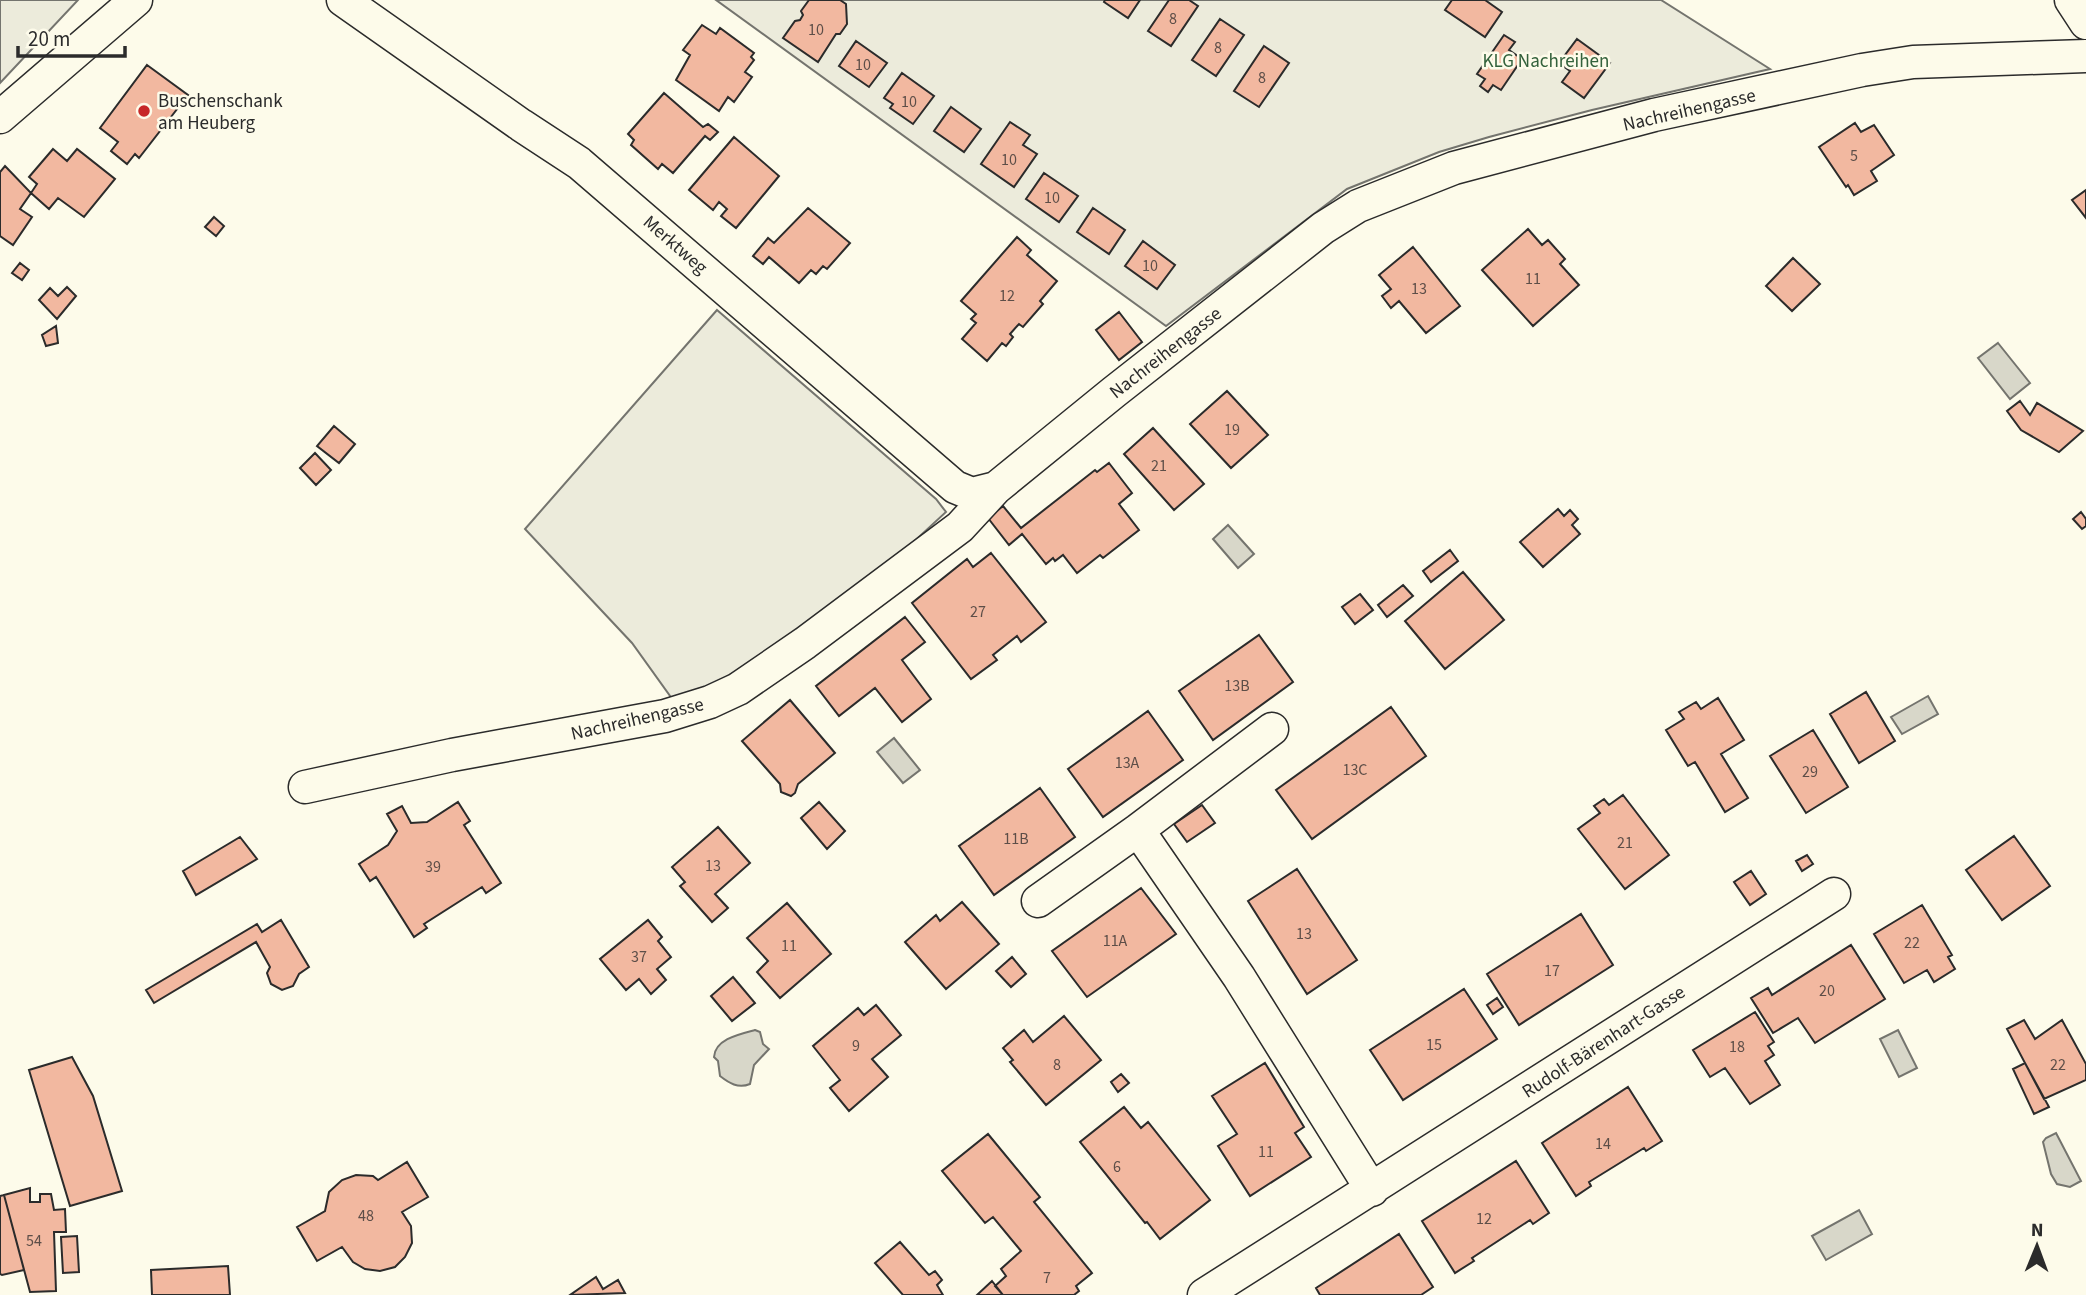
<svg xmlns="http://www.w3.org/2000/svg" width="2086" height="1295" font-family="'Source Sans 3',sans-serif">
	<rect width="100%" height="100%" fill="#fdfbea"/>
	<!-- green -->
	<path fill="#ecebdb" stroke="#74746e" stroke-width="2" d="M0,0h78l-78,83z
		M716,0h945l109,69 -178,41 -103,27 -50,15 -92,37 -181,137z
		M717,310l219,189 10,13 -52,48 -127,94 -66,37 -28,9 -41,-57 -107,-114z"/>
	<!-- water -->
	<path fill="#d8d7c9" stroke="#74746e" stroke-width="2" d="M1998,343l32,40 -20,16 -32,-41z
		M1228,525l26,29 -16,14 -25,-29z
		M1928,696l10,18 -36,20 -11,-17z
		M894,738l26,32 -17,13 -26,-31z
		M755,1030l5,2 3,12 6,5 -15,16 -4,19c-12,5 -21,-1 -30,-8l-2,-15 -4,-4c1,-18 26,-23 41,-27z
		M1898,1030l19,38 -18,9 -19,-38z
		M2056,1133l25,48 -11,6 -13,-3 -6,-10 -8,-32 3,-4z
		M1859,1210l13,24 -46,26 -14,-24z"/>
	<!-- building -->
	<path fill="#f2b8a0" stroke="#2b2b2b" stroke-width="2" d="M809,0h31l6,4 1,20 -7,10h-4l-18,28 -35,-24 12,-17 5,-1 3,-5 -2,-4z
		M1105,0h35l-12,18 -24,-16z
		M1169,0h20l9,6 -27,40 -23,-15z
		M1452,0h33l17,12 -17,25 -40,-27z
		M1220,19l24,16 -28,41 -24,-16z
		M702,25l14,9 4,-6 34,25 -3,4 3,3 -9,12 7,5 -18,25 -6,-5 -9,14 -43,-31 14,-25 -7,-5z
		M1504,35l11,7 -6,8 13,9 -21,31 -8,-5 -5,7 -8,-6 5,-7 -8,-5z
		M1577,39l33,24 -26,35 -22,-16 8,-11 -11,-8z
		M856,41l31,22 -18,24 -30,-21z
		M1264,46l25,17 -30,44 -25,-16z
		M147,65l41,30 -49,63 -4,-4 -8,10 -16,-13 7,-9 -18,-14z
		M902,73l32,23 -21,28 -23,-16 3,-4 -9,-6z
		M664,93l39,34 5,-3 10,8 -8,8 -5,-4 -32,37 -11,-9 -4,5 -27,-24 3,-5 -6,-6z
		M951,107l30,22 -17,23 -30,-21z
		M1010,122l20,13 -7,10 14,9 -23,33 -33,-23z
		M1855,123l6,9 13,-7 20,30 -23,16 6,10 -23,14 -6,-10 -2,2 -27,-40z
		M734,137l45,39 -43,52 -15,-12 6,-7 -8,-7 -6,8 -24,-20z
		M53,149l14,12 10,-12 38,30 -31,38 -26,-19 -9,11 -18,-16 6,-9 -8,-7z
		M5,166l26,27 -11,16 12,8 -19,28 -13,-9v-64z
		M1044,173l34,23 -19,26 -33,-23z
		M2086,190v28l-14,-18z
		M808,208l42,35 -23,26 -4,-3 -7,8 -5,-4 -12,13 -30,-26 -6,7 -10,-8 15,-18 6,5z
		M1093,208l32,22 -16,24 -32,-22z
		M214,217l10,9 -8,10 -11,-9z
		M1528,229l14,16 6,-5 17,19 -5,5 19,21 -46,41 -51,-56z
		M1017,237l14,13 -4,5 30,26 -17,20 3,3 -20,23 -4,-3 -9,10 3,3 -7,9 -4,-3 -15,18 -25,-22 14,-16 -5,-4 5,-5 -15,-13z
		M1143,241l32,24 -18,24 -32,-23z
		M1413,247l47,59 -34,27 -27,-32 -8,7 -9,-12 9,-7 -12,-14z
		M1793,258l27,26 -28,27 -26,-25z
		M20,263l9,7 -7,10 -10,-7z
		M67,287l9,9 -19,23 -18,-19 11,-12 8,8z
		M1119,312l23,30 -23,18 -23,-30z
		M56,326l2,17 -12,3 -4,-11z
		M1227,391l41,44 -37,33 -41,-44z
		M2020,401l10,14 7,-12 46,28 -24,21 -38,-22 -14,-19z
		M334,426l21,18 -16,19 -22,-17z
		M1153,428l51,56 -30,26 -50,-56z
		M315,453l16,17 -15,15 -16,-17z
		M1109,463l23,30 -13,11 20,26 -36,28 -3,-3 -23,18 -14,-18 -8,6 -2,-3 -7,6 -24,-30 -13,11 -21,-27 15,-12 18,22 74,-58 2,2z
		M1558,509l6,7 6,-6 8,9 -6,6 8,9 -37,33 -23,-25z
		M2081,512l5,7v7l-4,3 -9,-10z
		M1450,550l8,11 -27,21 -8,-11z
		M991,553l55,69 -25,20 -4,-6 -24,19 4,5 -26,19 -59,-76 55,-44 6,8z
		M1463,572l41,48 -59,49 -40,-48z
		M1403,585l10,11 -26,21 -9,-12z
		M1360,594l13,16 -18,14 -13,-17z
		M905,617l20,25 -23,18 29,39 -29,23 -27,-34 -36,28 -23,-30z
		M1259,635l34,47 -80,58 -34,-49z
		M1866,692l29,49 -36,22 -29,-49z
		M1718,698l26,42 -23,14 27,44 -23,14 -30,-50 -7,4 -22,-36 18,-11 -5,-7 17,-10 5,7z
		M790,700l45,53 -37,31 -3,9 -4,3 -10,-4 -1,-8 -38,-43z
		M1391,707l35,49 -114,83 -36,-49z
		M1148,711l35,49 -80,57 -35,-48z
		M1813,730l35,57 -42,26 -36,-57z
		M1040,788l35,49 -81,58 -35,-49z
		M1623,795l46,60 -44,34 -47,-60 22,-16 -6,-7 10,-7 5,6z
		M458,802l12,19 -6,4 37,58 -15,10 -4,-6 -58,37 3,4 -13,9 -38,-60 -6,4 -11,-17 29,-19 9,-14 -10,-17 15,-8 9,17 16,-1z
		M819,802l26,29 -18,18 -26,-31z
		M1202,805l13,18 -28,19 -13,-18z
		M718,827l32,36 -35,31 13,14 -16,14 -32,-36 5,-4 -13,-15z
		M2014,836l36,50 -48,34 -36,-50z
		M240,837l17,22 -61,36 -13,-24z
		M1807,855l6,9 -11,7 -6,-10z
		M1297,869l60,91 -50,34 -59,-93z
		M1751,871l15,23 -16,11 -16,-23z
		M1141,888l35,46 -89,63 -35,-46z
		M962,902l37,42 -53,45 -41,-47 31,-27 4,6z
		M787,903l44,51 -51,44 -23,-26 11,-11 -21,-23z
		M1922,905l30,50 -4,2 7,12 -21,13 -7,-12 -23,13 -30,-49z
		M1581,914l32,51 -94,60 -32,-51z
		M281,920l28,47 -10,7 -6,12 -11,4 -11,-6 -4,-11 3,-6 -14,-25 -102,61 -8,-13 111,-66 5,8z
		M648,920l14,17 -4,4 13,16 -14,12 9,11 -15,14 -12,-15 -13,11 -26,-31z
		M1851,945l34,54 -70,44 -17,-25 -25,15 -22,-35 17,-10 4,7z
		M1012,957l14,17 -15,13 -15,-16z
		M733,977l22,26 -23,18 -21,-25z
		M1464,989l33,50 -94,61 -33,-50z
		M1497,998l6,9 -10,7 -6,-9z
		M876,1005l25,30 -29,24 16,18 -39,34 -19,-23 10,-8 -27,-34 45,-38 6,7z
		M1755,1012l19,30 -6,4 6,9 -9,6 15,24 -30,19 -25,-36 -15,9 -17,-27z
		M1064,1016l37,44 -55,45 -36,-43 3,-2 -10,-12 21,-18 9,12z
		M2024,1020l11,19 27,-19 24,44v16l-42,19 -37,-70z
		M72,1057l21,39 29,95 -52,15 -41,-136z
		M1265,1063l39,64 -9,6 16,24 -61,39 -32,-50 19,-12 -25,-38z
		M2025,1063l24,44 -15,7 -21,-45z
		M1121,1074l8,9 -11,9 -7,-10z
		M1628,1087l34,54 -16,10 -2,-3 -55,34 2,4 -15,10 -34,-53z
		M1124,1107l17,21 7,-6 62,78 -50,39 -13,-17 -2,1 -65,-81z
		M988,1134l52,63 -6,5 58,71 -16,13 3,5 -5,4h-71l-8,-9 11,-10 -5,-7 20,-18 -28,-34 -8,6 -43,-52z
		M1516,1161l33,52 -16,11 -3,-4 -58,38 2,3 -19,12 -33,-52z
		M407,1162l21,35 -26,15 9,14 1,17 -7,14 -10,10 -15,4 -15,-2 -12,-7 -11,-15 -25,14 -20,-34 28,-16 4,-19 13,-12 14,-5 17,1 5,4z
		M30,1188v14h10v-8h11l3,16 11,-1 1,23h-12l2,59 -26,1 -26,-97z
		M4,1195l20,75 -22,5 -2,-1v-78z
		M1399,1234l34,53 -12,8h-101l-4,-7z
		M77,1236l2,36 -16,1 -2,-36z
		M900,1242l29,33 6,-4 7,9 -5,5 6,10h-40l-28,-32z
		M228,1266l2,29h-78l-1,-25z
		M596,1277l7,12 15,-9 7,13 -55,2z
		M992,1281l11,14h-26z"/>
	<g fill="none" stroke-linecap="round" stroke-linejoin="round">
		<!-- street casing -->
		<g stroke="#2b2b2b" stroke-width="35">
			<path id="street" d="M343,0l178,125 58,38 376,324 17,7 24,-6
				M2071,0l15,23
				M0,117l136,-117
				M305,787l147,-32 213,-39 45,-14 28,-13 67,-46 155,-116 36,-39 118,-96 209,-164 35,-22 96,-38 200,-53 208,-45 51,-8 173,-6
				M1138,830l101,147 133,213
				M1038,901l100,-71 134,-101
				M1204,1295l630,-401"/>
		</g>
		<!-- street -->
		<use href="#street" stroke="#fdfbea" stroke-width="32"/>
	</g>
	<!-- markers -->
	<circle fill="#c62828" stroke="#fdfbea" stroke-width="2.5" cx="144" cy="111" r="7"/>
	<g text-anchor="middle" stroke-width="5" stroke-linejoin="round" paint-order="stroke">
		<!-- number labels -->
		<g font-size="16" fill="#5d4e48">
			<text x="1173" y="24">8</text>
			<text x="816" y="35">10</text>
			<text x="1218" y="53">8</text>
			<text x="863" y="70">10</text>
			<text x="1262" y="83">8</text>
			<text x="909" y="107">10</text>
			<text x="1854" y="161">5</text>
			<text x="1009" y="165">10</text>
			<text x="1052" y="203">10</text>
			<text x="1150" y="271">10</text>
			<text x="1533" y="284">11</text>
			<text x="1419" y="294">13</text>
			<text x="1007" y="301">12</text>
			<text x="1232" y="435">19</text>
			<text x="1159" y="471">21</text>
			<text x="978" y="617">27</text>
			<text x="1237" y="691">13B</text>
			<text x="1127" y="768">13A</text>
			<text x="1355" y="775">13C</text>
			<text x="1810" y="777">29</text>
			<text x="1016" y="844">11B</text>
			<text x="1625" y="848">21</text>
			<text x="713" y="871">13</text>
			<text x="433" y="872">39</text>
			<text x="1304" y="939">13</text>
			<text x="1115" y="946">11A</text>
			<text x="1912" y="948">22</text>
			<text x="789" y="951">11</text>
			<text x="639" y="962">37</text>
			<text x="1552" y="976">17</text>
			<text x="1827" y="996">20</text>
			<text x="1434" y="1050">15</text>
			<text x="856" y="1051">9</text>
			<text x="1737" y="1052">18</text>
			<text x="1057" y="1070">8</text>
			<text x="2058" y="1070">22</text>
			<text x="1603" y="1149">14</text>
			<text x="1266" y="1157">11</text>
			<text x="1117" y="1172">6</text>
			<text x="366" y="1221">48</text>
			<text x="1484" y="1224">12</text>
			<text x="34" y="1246">54</text>
			<text x="1047" y="1283">7</text>
		</g>
		<!-- park labels -->
		<g font-size="19" fill="#34623c" stroke="#fdfbea">
			<text x="1546" y="67">KLG Nachreihen</text>
		</g>
		<!-- poi labels -->
		<g font-size="19" fill="#2b2b2b" stroke="#fdfbea" text-anchor="start">
			<text x="158" y="107">Buschenschank<tspan x="158" dy="22">am Heuberg</tspan></text>
		</g>
		<!-- street labels -->
		<g font-size="19" fill="#2b2b2b" stroke="#fdfbea">
			<text transform="translate(1689 109) rotate(-13)" y="7">Nachreihengasse</text>
			<text transform="translate(676 244) rotate(41)" y="7">Merktweg</text>
			<text transform="translate(1165 352) rotate(-38)" y="7">Nachreihengasse</text>
			<text transform="translate(637 718) rotate(-13)" y="7">Nachreihengasse</text>
			<text transform="translate(1603 1041) rotate(-33)" y="7">Rudolf-Bärenhart-Gasse</text>
		</g>
	</g>
	<!-- north arrow -->
	<g transform="translate(2037 1246) rotate(1)" stroke="#fdfbea" stroke-width="5" paint-order="stroke">
	<path d="M0-5L12 26L0 18L-12 26Z" fill="#2b2b2b"/>
	<text y="-10" font-size="19" font-weight="bold" text-anchor="middle" fill="#2b2b2b">N</text>
	</g>
	<!-- scale -->
	<path d="M18 46v10h107v-10" fill="none" stroke="#2b2b2b" stroke-width="3.5"/>
	<text x="28" y="46" font-size="21" fill="#2b2b2b" stroke="#fdfbea" stroke-width="5" paint-order="stroke">20 m</text>
</svg>
